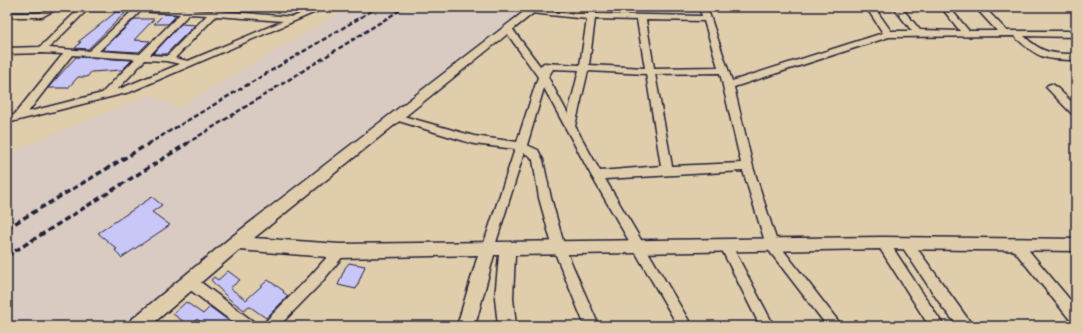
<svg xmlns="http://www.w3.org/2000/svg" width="1083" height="333" font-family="'Comic Neue',sans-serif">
	<rect width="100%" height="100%" fill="#e0cdab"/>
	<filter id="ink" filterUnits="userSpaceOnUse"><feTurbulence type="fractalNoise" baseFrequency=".025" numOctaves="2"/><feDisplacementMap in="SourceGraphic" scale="8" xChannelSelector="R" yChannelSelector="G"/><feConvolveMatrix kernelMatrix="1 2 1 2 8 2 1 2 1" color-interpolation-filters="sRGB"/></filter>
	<g filter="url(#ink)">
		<!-- built -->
		<path fill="#d9cbc2" d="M349,7h182l-405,319h-119v-175l10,-2 133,-54 28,13z"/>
		<!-- building -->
		<path fill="#c9c6f8" stroke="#22223b" d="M116,12h10l-38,37 -13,-1 6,-6h-3z
			M164,14l13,1 -9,9h-14z
			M135,19h19l-20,21 16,1 -11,11 -37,-2z
			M181,24l14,1 -29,29h-13z
			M76,57l56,3 -10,10 -31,2 -4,5h-9l-10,11h-20z
			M152,197l10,8 -10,7 18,13 -49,33 -6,-8 2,-1 -19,-16z
			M349,263l16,3 -9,23 -18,-4 7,-17z
			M228,271l12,9 -10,8 16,12 22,-20 16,11 -1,1 5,4 -22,22 -17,-12 -5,4 -15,-11 -18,-19 3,-3 4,3z
			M186,302l17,12 7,-7 26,19h-31l-8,-7 -7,7 -17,-12z"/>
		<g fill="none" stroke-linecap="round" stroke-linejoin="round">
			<!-- minor casing -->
			<g stroke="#22223b" stroke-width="3">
				<path id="minor" d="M50,7h10l-18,10h-35v-4h33z
					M81,7h74l29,2 2,-2h7v3l19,1 4,-2 4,2 73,6 23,-10h11l-197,85 -123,31v-6l7,-2 49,-61 -21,-1 -35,1v-6l33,-1zM87,10l45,1 -43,40 -40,-3zM141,11l39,3 -40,40 -41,-3zM189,14l18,1 -40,41 -17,-1zM216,16l67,5 -95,40 -13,-3zM72,55l63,4 -33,34 -74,19zM145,60l21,1 14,3 -63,26z
					M589,7h8l-1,7 106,2 -3,-9h8l25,74 151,-48 -17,-26h8l17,24h21l-19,-24h8l19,23 40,1 -19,-24h8l20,24h28l-22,-24h9l23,24h69v6l-52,-1c18,17 28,18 52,18v6c-31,0 -39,-2 -62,-24l-125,1 -155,50 19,80 24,75 65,84h-15l-60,-78 -24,-77 -138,8 87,147h-14l-87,-151 -47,-87 -17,57 11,5 5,10 8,38 14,50 34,78h-14l-32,-78 -14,-50 -6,-38 -3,-4 -6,-3 -30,96 -2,4 -4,1 -4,-1 -2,-4 33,-100 -41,-5 -82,-25 -1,-2 5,-3 78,22 43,6 21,-65 -34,-48 4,-3 3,1 29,39 4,-3 36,2 7,-46 -56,-6 -4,-2 4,-2 40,5h17zM595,19l42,1 8,48 -56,-3zM646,20l58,1 14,46 -64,1zM553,69l26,1 -11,44 -20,-37zM588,71l58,3 15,92 -61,5 -25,-45zM720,73l21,90 -69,3 -17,-92z
					M1051,84l3,1 22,21v9l-4,-1 -24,-25 -2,-2 2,-2z
					M883,238l4,1 57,87h-15l-50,-79 -2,-4 2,-4z
					M907,239l4,1 62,86h-15l-15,-18 -40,-60 -2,-4 2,-4z
					M1016,239l4,1 56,67v16l-5,-2 -59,-73 -2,-4 2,-4z
					M726,241l4,1 44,84h-14l-40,-80 2,-4z
					M340,246l4,1 2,4 -2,4 -23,28 -42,43h-16l2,-4 46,-47 25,-28z
					M190,276l5,2 59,44 2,4h-18l-53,-40 -2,-4 2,-4z"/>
			</g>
			<!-- tertiary casing -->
			<g stroke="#22223b" stroke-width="3">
				<path id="tertiary" d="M530,7h11l-287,231 86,6 543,-7 193,2v12l-193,-2 -368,6 -2,43 3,28h-18l-3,-28 4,-43h-5l-19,71h-18l21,-71 -138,3 -101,-8 -89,76h-22l3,-6 99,-82z"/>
			</g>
			<!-- minor -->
			<use href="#minor" fill="#e0cdab" fill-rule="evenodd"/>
			<!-- tertiary -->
			<use href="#tertiary" fill="#e0cdab" fill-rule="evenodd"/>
			<!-- rail-far1 -->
			<path stroke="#22223b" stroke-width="2.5" stroke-dasharray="5 2.5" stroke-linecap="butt" d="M148,144l230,-137
				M186,144l219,-137"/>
			<!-- rail -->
			<path stroke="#22223b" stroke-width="3.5" stroke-dasharray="6 3.5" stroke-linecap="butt" d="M7,228l143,-85
				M7,256l181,-113"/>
		</g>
	</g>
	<!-- margin -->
	<rect width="1083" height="333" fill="none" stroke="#e0cdab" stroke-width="24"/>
	<rect x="12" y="12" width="1059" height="309" fill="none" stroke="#22223b" stroke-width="1.5" filter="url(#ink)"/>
</svg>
